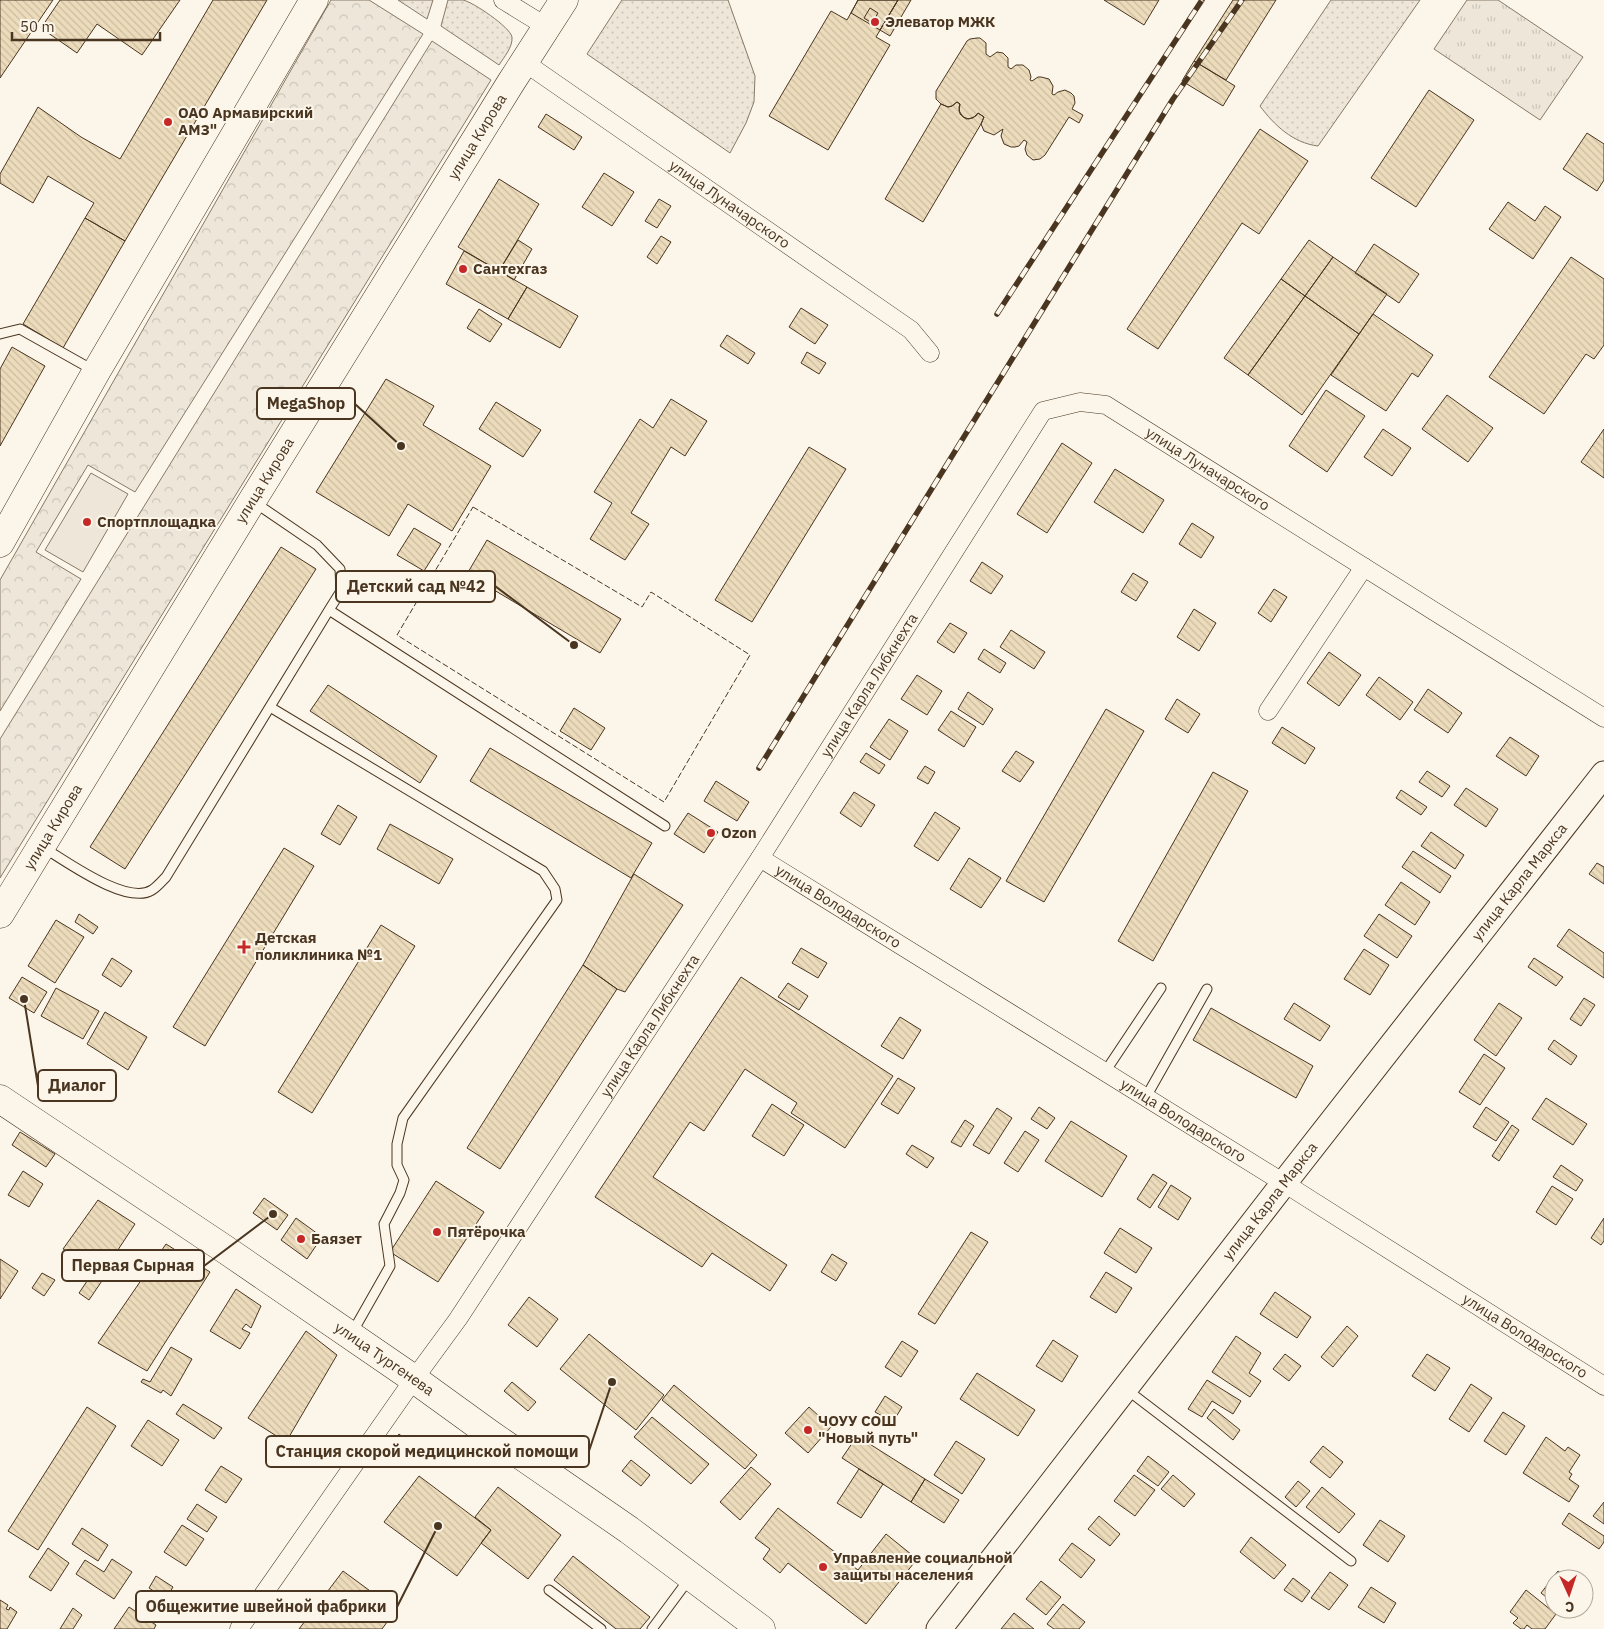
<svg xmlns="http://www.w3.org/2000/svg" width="1604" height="1629" font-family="'IBM Plex Sans',sans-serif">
	<defs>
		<pattern id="grass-dots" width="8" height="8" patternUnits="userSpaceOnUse" patternTransform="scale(1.25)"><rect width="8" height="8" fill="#ede6d9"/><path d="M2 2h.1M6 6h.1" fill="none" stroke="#cdc6ba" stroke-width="1.8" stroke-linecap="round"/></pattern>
		<pattern id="forest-crowns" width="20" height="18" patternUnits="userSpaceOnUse" patternTransform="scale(1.25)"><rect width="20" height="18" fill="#ede6d9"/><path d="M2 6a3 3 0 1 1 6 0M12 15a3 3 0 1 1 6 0" fill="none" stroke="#cdc6ba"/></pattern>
		<pattern id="park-tufts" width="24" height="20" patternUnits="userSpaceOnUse" patternTransform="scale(1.25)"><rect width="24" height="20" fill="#ede6d9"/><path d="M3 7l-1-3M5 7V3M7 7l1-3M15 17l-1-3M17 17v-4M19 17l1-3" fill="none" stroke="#cdc6ba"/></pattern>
		<pattern id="building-back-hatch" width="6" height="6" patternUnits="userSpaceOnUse" patternTransform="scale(1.25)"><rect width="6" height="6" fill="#ecdcbc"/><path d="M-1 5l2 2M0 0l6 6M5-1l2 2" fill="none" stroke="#ccbda1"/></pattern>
	</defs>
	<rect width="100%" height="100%" fill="#fbf6e9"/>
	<!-- grass -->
	<path fill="url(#grass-dots)" stroke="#887966" d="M398,0h35l-6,19z
		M448,0c5,0 11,0 15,0 10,2 47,27 49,37 1,10 -8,20 -13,28l-58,-39z
		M622,0h106l27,76 -1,26 -8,21 -16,30 -143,-99z
		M1331,0h89l-102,146c-25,-3 -44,-21 -58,-40z"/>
	<!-- forest -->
	<path fill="url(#forest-crowns)" stroke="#887966" d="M331,0h38l54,34 -288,458 -47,-27 -52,87 45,27 -81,132v-131z
		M432,41l59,39 -491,798v-139z"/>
	<!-- park -->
	<path fill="url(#park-tufts)" stroke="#887966" d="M1467,0h31l85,57 -43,63 -106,-71z"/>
	<!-- garden -->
	<path fill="#ede6d9" stroke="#887966" d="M91,473l37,21 -45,78 -38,-22z"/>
	<!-- building -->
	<path fill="url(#building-back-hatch)" stroke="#4a3520" d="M0,0h53l-53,78z
		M60,0h120l-38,55 -45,-31 -20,29 -36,-25z
		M213,0h54l-142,241 -40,-23 9,-15 -46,-27 -15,27 -33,-20v-9l38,-67 43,30 39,22z
		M858,0h40l-22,37 14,8 -62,105 -59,-34 62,-105 16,9z
		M858,0h40l-18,30 -29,-17z
		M898,0h13l-21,36 -10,-6z
		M1104,0h55l-15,25z
		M1233,0h43l-50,80 -32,-19z
		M870,8l8,5 -6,10 -8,-5z
		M977,38h3l6,5v11l4,3 7,-5 6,1 5,5v9l3,2 5,-4h7l6,5 2,7 -1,3 2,1 6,-4h3l8,2 4,7 -1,8 2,1 4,-3 7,-2 6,3 3,3 1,7 -3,6 11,6 -4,8 -10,-6 -24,38 -5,4 -7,1 -6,-5 -2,-6 2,-7 -3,-2 -5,6 -4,1h-4l-7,-3 -3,-8 2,-7 -9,6 -10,-4 -3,-7 3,-7 -6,-4 -5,5 -7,1 -6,-5 -1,-7 1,-3 -3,-2 -5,4 -4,1 -7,-3 -5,-5v-8l31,-50 3,-2z
		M1194,61l41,25 -12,20 -41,-25z
		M1429,90l45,30 -58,87 -45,-29z
		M957,102l3,2 -1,7 4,6 6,2 7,-3 2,-3 6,4 -3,7 -58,98 -38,-23 56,-95 7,3 4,-1z
		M546,114l36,23 -8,13 -36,-23z
		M1260,129l48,32 -49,73 -17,-11 -84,126 -31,-20z
		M1587,133l17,11v36l-7,11 -34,-22z
		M604,173l30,19 -22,34 -30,-19z
		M499,179l40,25 -40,67 -41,-24z
		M659,199l12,7 -14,22 -12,-7z
		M1508,202l27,19 10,-15 16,11 -28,42 -44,-30z
		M85,218l40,23 -62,107 -40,-24z
		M661,236l10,6 -14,22 -10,-7z
		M518,240l14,9 -18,31 -15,-9z
		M1309,240l24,17 -28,39 -24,-17z
		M1374,244l45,30 -20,29 -44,-30z
		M464,251l63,36 -19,32 -62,-35z
		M1333,257l54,37 -28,40 -54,-38z
		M1571,257l33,22v66l-10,14 -8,-5 -42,60 -55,-37z
		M1281,279l24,17 -57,79 -24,-17z
		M527,287l51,29 -18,32 -52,-29z
		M1305,296l54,38 -57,81 -54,-40z
		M801,308l27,17 -13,19 -26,-17z
		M479,309l23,15 -12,18 -23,-14z
		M1373,314l60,41 -15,22 -6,-4 -26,38 -55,-36z
		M727,335l28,18 -7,11 -28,-18z
		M12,347l33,19 -45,80v-77z
		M807,352l19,11 -7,11 -18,-11z
		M386,379l48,27 -11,19 68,41 -39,65 -44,-27 -19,32 -73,-44z
		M1326,390l39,26 -38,56 -38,-26z
		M1447,395l46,33 -25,34 -46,-33z
		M671,399l36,22 -22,35 -14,-9 -40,66 18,11 -24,36 -35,-21 22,-36 -18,-11 46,-73 13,9z
		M496,402l45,28 -18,27 -44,-28z
		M1383,429l28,19 -19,28 -28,-19z
		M1604,429v49l-23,-16z
		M1062,443l30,20 -45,70 -30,-19z
		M809,447l37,22 -94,153 -37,-22z
		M1115,469l49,31 -21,33 -49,-31z
		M1192,523l22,14 -13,21 -22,-14z
		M414,528l27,16 -17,27 -27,-16z
		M487,540l134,79 -21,34 -133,-79z
		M281,547l35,22 -191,300 -35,-22z
		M982,562l21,14 -12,18 -21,-13z
		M1133,573l15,9 -12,19 -15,-9z
		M1274,589l13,8 -16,25 -13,-9z
		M1194,609l22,14 -17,28 -22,-14z
		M950,623l17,10 -13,20 -17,-11z
		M1011,630l34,22 -11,17 -34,-22z
		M984,649l22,14 -6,10 -22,-14z
		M1329,652l32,23 -22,31 -32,-23z
		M917,675l25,16 -15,24 -26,-16z
		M1379,677l34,25 -13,18 -34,-25z
		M328,685l109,71 -17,27 -110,-72z
		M1428,689l34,24 -14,20 -34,-23z
		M968,692l25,17 -10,16 -25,-16z
		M1177,699l23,15 -12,19 -23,-14z
		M574,708l31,20 -14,22 -31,-19z
		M1106,709l38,22 -100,171 -38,-21z
		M951,711l25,16 -12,20 -26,-17z
		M889,719l19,12 -18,29 -20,-13z
		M1282,727l33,21 -10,16 -33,-21z
		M1510,737l29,19 -13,20 -30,-20z
		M490,748l162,95 -21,35 -161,-97z
		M1016,751l18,11 -14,20 -18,-11z
		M866,753l19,12 -6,9 -19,-12z
		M925,766l10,6 -7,12 -11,-6z
		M1427,771l23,15 -8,11 -23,-15z
		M1213,772l35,19 -95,170 -35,-20z
		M716,781l33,21 -12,19 -33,-20z
		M1466,788l32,21 -12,18 -32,-22z
		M1401,790l26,17 -6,8 -25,-17z
		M854,792l21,13 -14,22 -21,-14z
		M338,805l19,12 -17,28 -19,-11z
		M935,812l25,16 -22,33 -24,-15z
		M688,813l30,19 -14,21 -30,-19z
		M390,824l63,35 -14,25 -62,-35z
		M1431,832l33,23 -9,14 -34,-23z
		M284,848l30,18 -109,180 -32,-19z
		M1413,851l38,25 -11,17 -38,-26z
		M969,858l32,20 -20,30 -31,-19z
		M1597,863l7,4v17l-15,-10z
		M634,874l49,31 -58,87 -8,-3 -34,-24z
		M1401,882l29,20 -15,23 -30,-20z
		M79,914l19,13 -5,7 -18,-12z
		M1379,914l33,22 -15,22 -33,-22z
		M56,920l28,17 -29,46 -27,-17z
		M381,925l34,21 -103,167 -34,-21z
		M1569,929l35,24v25l-47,-32z
		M801,948l26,15 -9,15 -26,-15z
		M1364,949l25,16 -19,30 -26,-16z
		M112,958l20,13 -11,16 -19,-12z
		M1534,958l29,19 -7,9 -28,-19z
		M583,965l34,24 -117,180 -33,-21z
		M22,977l25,15 -13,21 -25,-15z
		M741,977l152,99 -48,72 -54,-35 6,-10 -52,-34 -41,62 -14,-9 -37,55 134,88 -17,26 -58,-38 -10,14 -107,-70z
		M788,983l20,13 -9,14 -21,-13z
		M56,988l43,23 -16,28 -42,-23z
		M1584,998l11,7 -14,21 -11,-7z
		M1294,1003l36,23 -10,15 -36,-22z
		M1499,1003l23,15 -26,38 -22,-16z
		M1211,1008l102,58 -17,32 -103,-58z
		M105,1012l42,25 -19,33 -41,-26z
		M900,1017l21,13 -18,29 -22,-13z
		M1554,1040l23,16 -6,9 -23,-16z
		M1484,1054l21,14 -25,37 -21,-13z
		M898,1078l17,10 -17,26 -17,-10z
		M1546,1098l41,26 -14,21 -41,-26z
		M772,1104l32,21 -20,31 -32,-20z
		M1039,1107l16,11 -8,11 -16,-10z
		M1486,1107l23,15 -13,19 -23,-14z
		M997,1108l15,10 -23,36 -16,-9z
		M965,1120l9,6 -13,21 -10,-5z
		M1071,1121l56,35 -25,41 -57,-36z
		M1512,1125l7,5 -20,31 -7,-5z
		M1025,1131l14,9 -21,32 -14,-9z
		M20,1132l35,22 -9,13 -34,-22z
		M912,1145l22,13 -7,10 -21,-14z
		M1561,1165l22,15 -7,11 -23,-14z
		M23,1171l20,13 -14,23 -21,-12z
		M1153,1174l14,9 -17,25 -13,-9z
		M436,1181l48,31 -46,70 -48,-30z
		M1171,1185l20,13 -13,22 -20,-13z
		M1552,1186l21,13 -17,26 -20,-13z
		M264,1198l24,17 -11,15 -24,-17z
		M98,1200l37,24 -27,41 -8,-8 -4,8 -33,-16z
		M296,1218l26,19 -15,22 -26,-19z
		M1604,1218v23l-3,4 -10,-7z
		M1120,1228l32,20 -16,25 -32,-20z
		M971,1232l17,10 -53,82 -17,-10z
		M166,1244l44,28 -63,99 -49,-28z
		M832,1254l15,9 -11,18 -15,-9z
		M0,1259l18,12 -18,28z
		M100,1262l10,7 -21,31 -10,-7z
		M1106,1272l26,16 -16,25 -26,-16z
		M42,1273l13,7 -11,16 -12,-8z
		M236,1289l25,17 -10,22 -5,-4 -4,5 8,4 -10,16 -30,-18z
		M1275,1292l36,25 -14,21 -37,-24z
		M529,1297l29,22 -21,28 -29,-22z
		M1347,1326l11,10 -25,31 -12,-10z
		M306,1331l31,24 -51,87 -38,-24z
		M589,1334l75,61 -28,35 -76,-61z
		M1236,1336l25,17 -12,20 12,8 -11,16 -38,-25z
		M1053,1340l25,16 -16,26 -26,-16z
		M902,1341l16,10 -17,26 -16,-10z
		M171,1347l21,12 -21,37 -8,-6 -2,3 -20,-11 2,-3 7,3z
		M1285,1354l16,12 -12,15 -16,-12z
		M1427,1354l23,14 -15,23 -23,-15z
		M977,1373l58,37 -17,26 -58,-37z
		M1207,1380l34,21 -8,13 -21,-13 -10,16 -14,-8z
		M512,1382l24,20 -8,9 -24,-20z
		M1471,1384l21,14 -23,34 -20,-13z
		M674,1385l83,70 -12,14 -83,-69z
		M885,1396l17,11 -9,15 -18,-10z
		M183,1404l39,24 -8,11 -38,-25z
		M87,1407l29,19 -78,124 -30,-19z
		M809,1407l22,20 -23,26 -23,-20z
		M1214,1409l26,21 -7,10 -26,-22z
		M1503,1412l22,14 -19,29 -22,-14z
		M652,1417l57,47 -18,20 -57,-47z
		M148,1420l31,20 -17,26 -31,-20z
		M399,1434l11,9 -13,17 -11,-9z
		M857,1436l68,43 -14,23 -69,-44z
		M1546,1437l19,14 3,-4 12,8 -11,17 3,2 -3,5 10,7 -10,16 -46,-29z
		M956,1441l29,18 -23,35 -28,-19z
		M1323,1446l20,16 -13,16 -20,-16z
		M1148,1456l21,16 -11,14 -21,-15z
		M631,1460l19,15 -9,11 -19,-15z
		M221,1466l21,13 -16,24 -21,-13z
		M751,1467l20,17 -31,36 -20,-18z
		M859,1469l24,15 -22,34 -24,-15z
		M1134,1475l21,15 -20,26 -21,-15z
		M1173,1475l22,19 -11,13 -23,-18z
		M419,1476l72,54 -34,46 -73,-54z
		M925,1479l34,21 -15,23 -33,-21z
		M1298,1481l12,10 -14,16 -11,-10z
		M498,1487l63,48 -33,44 -47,-36 10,-13 -16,-13z
		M1322,1487l33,27 -16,19 -33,-26z
		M1604,1502v22l-11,-8z
		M197,1504l20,13 -10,15 -20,-13z
		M778,1508l80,62 28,-36 31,25 -51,65 -78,-61 -8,10 -17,-14 7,-10 -15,-11z
		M1569,1513l35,23v6l-5,7 -37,-25z
		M1099,1516l21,18 -10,12 -22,-17z
		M1380,1520l25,16 -17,26 -25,-17z
		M182,1525l22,14 -18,27 -22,-14z
		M82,1528l26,17 -10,16 -26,-17z
		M1251,1537l35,28 -12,14 -34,-27z
		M1072,1543l23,17 -14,18 -22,-18z
		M48,1548l21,15 -18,28 -22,-14z
		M573,1556l77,61 -10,12h-24l-62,-49z
		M112,1559l20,13 -18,27 -38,-25 9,-14 19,12z
		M343,1571l53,39 -14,19h-83z
		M1558,1571l11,8h-15v24l-13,-10z
		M1330,1572l18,13 -19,25 -18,-12z
		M156,1576l17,11 -7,12 -17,-11z
		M1293,1578l17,13 -8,11 -18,-12z
		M1041,1581l20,16 -15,18 -20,-16z
		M1371,1587l25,16 -12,20 -26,-16z
		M1526,1590l30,24 -11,15h-13l-5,-4 -3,4h-3l-8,-6 5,-5 -8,-6z
		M1584,1590l5,4 -5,6z
		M0,1600l8,5 -2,4 3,1 1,-3 7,5 -10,17h-7z
		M1063,1604l22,18 -6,7h-25l-7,-5z
		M129,1607l27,18 -2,4h-40z
		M73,1608l9,7 -9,14h-13z
		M1563,1609h15l-6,7z
		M1014,1613l20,16h-33z"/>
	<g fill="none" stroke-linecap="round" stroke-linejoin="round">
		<!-- lane casing -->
		<g stroke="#4a3520" stroke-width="11">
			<path id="lane" d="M0,334l20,-5 73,41
				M329,610l336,216
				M270,707l273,164 12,18 2,11 -154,218 -6,26v21l7,15 -4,13 -16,31 6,42 -38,67
				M44,848c22,13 83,58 108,42 5,-3 10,-9 14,-13l163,-267 12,-19 -1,-22 -23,-24 -63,-43
				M1105,1072l56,-84
				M1146,1097l61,-108
				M1126,1389l225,172
				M549,1590l52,39
				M652,1629l37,-50"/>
		</g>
		<!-- street casing -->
		<g stroke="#4a3520" stroke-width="19">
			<g id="street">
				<path d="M503,0l44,27"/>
				<path id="s1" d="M524,62l387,268 19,23"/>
				<path d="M1268,711l96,-144"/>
				<path id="s2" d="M760,858l524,325 320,203"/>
				<path id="s3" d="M239,1629l175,-250 44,-60 302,-461 283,-447 37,-9 26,3 498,313"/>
			</g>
		</g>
		<!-- secondary casing -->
		<g stroke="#4a3520" stroke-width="27">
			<g id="secondary">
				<path id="s4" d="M939,1629l345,-446 320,-409"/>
			</g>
		</g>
		<!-- primary casing -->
		<g stroke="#4a3520" stroke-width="29">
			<g id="primary">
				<path d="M0,543l96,-171 218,-372"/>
				<path id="s5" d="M0,914l252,-413 258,-417 54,-84"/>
				<path id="s6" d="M0,1099l226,151 188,129 76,55 139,96 132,99"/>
			</g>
		</g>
		<!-- lane -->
		<use href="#lane" stroke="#fbf6e9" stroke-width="9"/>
		<!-- street -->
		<use href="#street" stroke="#fbf6e9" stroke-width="18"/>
		<!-- secondary -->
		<use href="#secondary" stroke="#fbf6e9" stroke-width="25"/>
		<!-- primary -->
		<use href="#primary" stroke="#fbf6e9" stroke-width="28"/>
		<!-- rail casing -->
		<g stroke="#4a3520" stroke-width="5.5">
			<path id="rail" d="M997,314l205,-314
				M759,768l414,-669 69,-99"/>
		</g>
		<!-- rail -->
		<use href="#rail" stroke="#fbf6e9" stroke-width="4" stroke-dasharray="11" stroke-linecap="butt"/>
		<!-- fence -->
		<path stroke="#4a3520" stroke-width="1" stroke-dasharray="6 2.5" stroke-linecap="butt" d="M473,507l169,100 9,-15 99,63 -86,147 -267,-167z"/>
	</g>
	<!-- markers -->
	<g fill="#c62828" stroke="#fbf6e9" stroke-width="2">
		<circle cx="875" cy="22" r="5"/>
		<circle cx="168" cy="122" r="5"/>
		<circle cx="463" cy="269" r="5"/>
		<circle cx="87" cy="522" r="5"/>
		<circle cx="711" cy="833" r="5"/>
		<path d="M241.5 939.5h5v5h5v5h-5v5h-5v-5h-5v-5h5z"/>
		<circle cx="437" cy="1232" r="5"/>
		<circle cx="301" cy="1239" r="5"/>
		<circle cx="808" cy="1430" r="5"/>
		<circle cx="823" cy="1567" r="5"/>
	</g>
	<g text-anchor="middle" stroke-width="4" stroke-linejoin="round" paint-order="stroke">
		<!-- poi labels -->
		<g font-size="15" font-weight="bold" fill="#4a3520" stroke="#fbf6e9" text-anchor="start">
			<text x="885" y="27">Элеватор МЖК</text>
			<text x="178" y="118">ОАО Армавирский<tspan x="178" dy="17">АМЗ"</tspan></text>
			<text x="473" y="274">Сантехгаз</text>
			<text x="97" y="527">Спортплощадка</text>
			<text x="721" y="838">Ozon</text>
			<text x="255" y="943">Детская<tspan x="255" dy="17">поликлиника №1</tspan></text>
			<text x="447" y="1237">Пятёрочка</text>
			<text x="311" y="1244">Баязет</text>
			<text x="818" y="1426">ЧОУУ СОШ<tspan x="818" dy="17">"Новый путь"</tspan></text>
			<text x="833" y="1563">Управление социальной<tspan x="833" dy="17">защиты населения</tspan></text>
		</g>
		<!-- street labels -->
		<g font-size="15" fill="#4a3520" stroke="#fbf6e9">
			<text dy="5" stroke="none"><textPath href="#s5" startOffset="912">улица Кирова</textPath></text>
			<text dy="5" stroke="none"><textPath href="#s1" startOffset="250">улица Луначарского</textPath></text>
			<text dy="5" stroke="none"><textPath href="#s3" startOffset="1644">улица Луначарского</textPath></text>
			<text dy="5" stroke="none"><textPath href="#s5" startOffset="508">улица Кирова</textPath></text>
			<text dy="5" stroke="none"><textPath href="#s3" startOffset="1135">улица Карла Либкнехта</textPath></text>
			<text dy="5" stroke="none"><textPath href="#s5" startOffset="102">улица Кирова</textPath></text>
			<text dy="5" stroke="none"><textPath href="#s4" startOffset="946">улица Карла Маркса</textPath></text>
			<text dy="5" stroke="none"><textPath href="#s2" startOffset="92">улица Володарского</textPath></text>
			<text dy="5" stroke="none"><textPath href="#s3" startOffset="730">улица Карла Либкнехта</textPath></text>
			<text dy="5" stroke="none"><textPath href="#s2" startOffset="498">улица Володарского</textPath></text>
			<text dy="5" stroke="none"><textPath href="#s4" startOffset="541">улица Карла Маркса</textPath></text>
			<text dy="5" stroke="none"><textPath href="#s2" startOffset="902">улица Володарского</textPath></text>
			<text dy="5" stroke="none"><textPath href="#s6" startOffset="464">улица Тургенева</textPath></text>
		</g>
	</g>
	<!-- callouts -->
	<path fill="none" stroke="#4a3520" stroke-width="2" d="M401 446L355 404M574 645L495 586M24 999L38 1086M273 1214L204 1266M612 1382L589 1451M438 1526L397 1607"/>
	<g fill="#4a3520" stroke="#fbf6e9" stroke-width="2">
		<circle cx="401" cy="446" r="5"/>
		<circle cx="574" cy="645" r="5"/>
		<circle cx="24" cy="999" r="5"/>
		<circle cx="273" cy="1214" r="5"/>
		<circle cx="612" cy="1382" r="5"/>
		<circle cx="438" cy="1526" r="5"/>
	</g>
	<g fill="#fbf6e9" stroke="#4a3520" stroke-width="2">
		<rect x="257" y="388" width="98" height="31" rx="5"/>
		<rect x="336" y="571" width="159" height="31" rx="5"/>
		<rect x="38" y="1070" width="78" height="31" rx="5"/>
		<rect x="62" y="1250" width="142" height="31" rx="5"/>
		<rect x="266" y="1436" width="323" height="31" rx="5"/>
		<rect x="136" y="1591" width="261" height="31" rx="5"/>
	</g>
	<g font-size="16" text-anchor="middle" font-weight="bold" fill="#4a3520">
		<text x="306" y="409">MegaShop</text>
		<text x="416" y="592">Детский сад №42</text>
		<text x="77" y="1091">Диалог</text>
		<text x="133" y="1271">Первая Сырная</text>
		<text x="427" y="1457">Станция скорой медицинской помощи</text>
		<text x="266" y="1612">Общежитие швейной фабрики</text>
	</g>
	<!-- north arrow -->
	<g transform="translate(1569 1594) rotate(177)"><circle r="24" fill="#fbf6e9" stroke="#b4a999"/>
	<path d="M0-4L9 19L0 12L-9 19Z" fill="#c62828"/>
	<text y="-8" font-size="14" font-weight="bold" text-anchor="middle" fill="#4a3520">С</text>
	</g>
	<!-- scale -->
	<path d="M12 32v8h148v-8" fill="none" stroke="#4a3520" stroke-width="2.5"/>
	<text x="20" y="32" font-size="15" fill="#4a3520" stroke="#fbf6e9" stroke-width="4" paint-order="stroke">50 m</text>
</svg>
